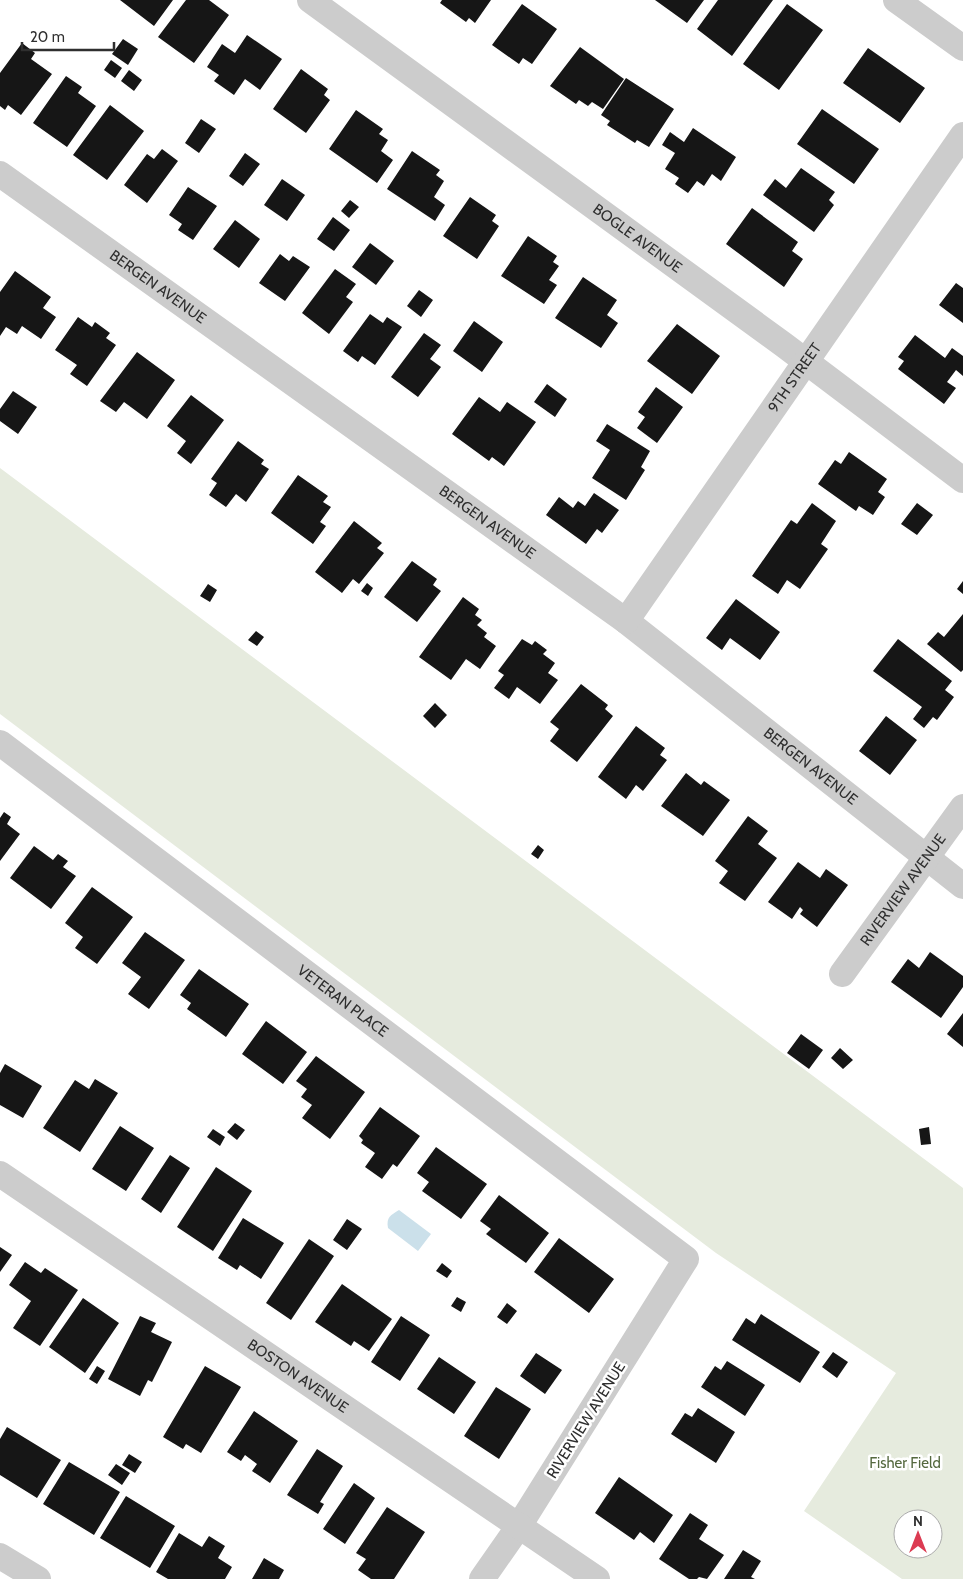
<svg xmlns="http://www.w3.org/2000/svg" width="963" height="1579" font-family="Cabin,sans-serif">
	<rect width="100%" height="100%" fill="#fff"/>
	<!-- green -->
	<path fill="#e6ebde" fill-rule="evenodd" d="M0,468l963,720v391h-61l-98,-68 92,-138 -180,-120 -716,-539zM903,1519h30v30h-30z"/>
	<!-- water -->
	<path fill="#cbe0ea" d="M399,1210l32,24 -13,17 -30,-23c-2,-11 3,-13 11,-18z"/>
	<!-- building -->
	<path fill="#161616" d="M120,0h53l-19,26z
		M186,0h23l20,15 -35,48 -36,-26z
		M442,0h49l-16,23 -6,-5 -3,4 -26,-19z
		M655,0h49l-17,23z
		M718,0h55l-41,56 -35,-27z
		M522,4l35,25 -25,35 -9,-6 -4,6 -27,-19z
		M787,4l36,26 -44,60 -36,-26z
		M247,35l35,24 -22,31 -15,-11 -11,16 -20,-14 5,-6 -12,-8 15,-23 13,9z
		M123,39l15,10 -10,16 -16,-11z
		M22,43l13,10 -4,6 21,15 -31,41 -13,-10 -3,5 -5,-4v-33z
		M580,47l44,32 -21,30 -11,-7 -4,4 -9,-6 -3,4 -26,-18z
		M868,48l57,40 -25,35 -57,-40z
		M111,60l11,8 -7,10 -11,-8z
		M301,69l27,20 -4,6 6,5 -24,33 -33,-24z
		M129,70l13,10 -8,11 -13,-10z
		M66,76l16,11 -4,6 18,13 -29,41 -34,-24z
		M626,78l48,31 -25,38 -12,-7 -2,3 -28,-18 3,-4 -9,-6z
		M110,105l34,26 -37,49 -34,-25z
		M822,109l57,40 -25,35 -57,-40z
		M356,110l27,19 -4,5 9,6 -7,11 12,9 -16,23 -48,-34z
		M201,119l15,10 -17,24 -14,-10z
		M693,128l43,29 -15,24 -9,-7 -8,12 -7,-5 -9,12 -13,-9 4,-6 -14,-9 10,-16 -13,-8 8,-13 14,10z
		M162,149l16,12 -31,42 -23,-18 23,-31 7,5z
		M412,151l28,19 -4,5 8,6 -10,16 11,8 -10,16 -48,-32z
		M245,153l15,11 -17,22 -14,-10z
		M801,168l34,24 -6,8 5,5 -20,27 -51,-37 12,-16 11,9z
		M282,179l23,16 -18,26 -23,-16z
		M188,187l29,19 -24,34 -15,-10 4,-6 -13,-9z
		M470,197l26,18 -4,6 7,5 -22,33 -34,-23z
		M350,200l9,7 -10,11 -8,-7z
		M752,208l46,34 -6,9 11,8 -19,28 -58,-43z
		M333,217l17,13 -16,21 -17,-12z
		M235,220l25,19 -21,29 -26,-19z
		M528,236l29,20 -4,6 6,4 -10,14 8,5 -13,19 -43,-28z
		M370,243l24,18 -18,24 -24,-18z
		M280,254l9,7 4,-5 17,11 -25,34 -26,-18z
		M335,269l21,15 -10,13 7,5 -24,32 -27,-21z
		M15,271l36,26 -8,11 13,9 -15,22 -19,-13 -5,8 -11,-7 -6,9v-44z
		M583,277l34,23 -10,15 11,8 -17,25 -46,-30z
		M956,283l7,5v35l-24,-18z
		M419,290l14,10 -12,17 -14,-11z
		M370,314l13,9 4,-6 15,10 -27,38 -13,-9 -4,6 -15,-11z
		M78,317l14,10 3,-5 15,11 -4,5 10,7 -29,41 -17,-12 7,-9 -22,-15z
		M474,321l29,21 -21,30 -29,-21z
		M677,324l43,32 -28,38 -45,-33z
		M424,333l17,12 -11,14 11,8 -23,30 -27,-20z
		M915,335l30,23 7,-10 11,8v20l-7,-6 -9,12 9,6 -12,16 -46,-35 6,-8 -6,-4z
		M137,352l38,28 -28,39 -23,-17 -8,10 -16,-11z
		M547,384l20,15 -12,18 -21,-15z
		M656,387l27,20 -26,36 -20,-15 8,-11 -7,-5z
		M13,391l24,16 -19,27 -18,-13v-12z
		M191,395l33,25 -33,44 -14,-11 9,-12 -19,-15z
		M479,397l21,15 7,-10 29,20 -32,44 -12,-9 -3,4 -37,-27z
		M607,424l43,27 -9,16 4,3 -19,30 -34,-22 18,-28 -14,-9z
		M238,441l26,19 -3,4 8,5 -23,33 -10,-8 -10,13 -17,-12 8,-12 -6,-4z
		M849,452l38,27 -9,13 7,5 -12,18 -14,-9 -3,5 -38,-27 17,-24 6,4z
		M298,475l30,21 -5,6 8,5 -11,15 6,4 -13,18 -42,-31z
		M594,493l25,17 -17,23 -5,-4 -11,15 -40,-29 13,-18 14,11 5,-7 7,5z
		M812,503l24,18 -15,23 7,5 -28,40 -13,-9 -9,14 -26,-18 39,-56 6,4z
		M917,503l16,12 -16,20 -16,-11z
		M354,521l28,22 -5,5 7,5 -25,31 -6,-5 -11,14 -27,-21z
		M412,561l25,18 -4,6 8,6 -24,31 -33,-25z
		M963,581v13l-6,-5z
		M367,583l6,5 -5,8 -7,-5z
		M208,584l9,6 -7,12 -10,-6z
		M463,597l16,12 -4,6 7,5 -5,5 10,8 -3,4 12,9 -16,23 -14,-10 -15,21 -32,-23z
		M736,599l44,33 -20,28 -30,-22 -8,12 -16,-12z
		M963,614v56l-2,2 -34,-28 11,-12 6,5z
		M256,631l8,6 -7,9 -9,-6z
		M522,639l10,6 3,-4 12,9 -4,4 12,9 -7,10 10,7 -18,24 -23,-17 -8,12 -15,-11 10,-13 -6,-4z
		M898,639l54,42 -7,9 9,7 -17,23 -4,-3 -9,11 -11,-9 9,-12 -49,-36z
		M581,684l27,21 -3,4 8,7 -36,46 -27,-21 9,-12 -9,-7z
		M435,703l12,12 -12,13 -12,-12z
		M886,716l31,24 -27,35 -31,-24z
		M636,726l29,22 -5,7 7,5 -24,31 -7,-6 -10,14 -28,-22z
		M686,773l15,12 3,-4 26,19 -27,36 -42,-30z
		M4,812l7,5 -4,7 13,10 -20,27v-43z
		M748,816l20,15 -10,13 19,14 -32,43 -26,-18 9,-12 -13,-10z
		M538,845l6,5 -6,9 -7,-5z
		M34,846l19,14 5,-6 10,7 -5,6 13,9 -25,33 -41,-31z
		M798,862l22,16 6,-9 22,16 -31,42 -17,-13 3,-4 -3,-3 -8,12 -24,-17z
		M92,887l41,30 -36,47 -22,-16 8,-11 -18,-14z
		M145,932l40,28 -36,49 -21,-15 13,-17 -19,-14z
		M930,952l33,24v11l-22,31 -50,-36 17,-23 11,9z
		M199,969l50,35 -23,33 -39,-28 4,-6 -11,-8z
		M963,1013v34l-16,-13z
		M266,1021l41,31 -24,32 -41,-30z
		M801,1034l22,16 -14,19 -22,-16z
		M840,1048l13,12 -10,9 -12,-11z
		M316,1056l49,36 -35,47 -28,-21 10,-13 -11,-8 6,-8 -11,-8z
		M5,1064l37,22 -19,32 -23,-13v-32z
		M95,1079l23,14 -38,59 -37,-24 32,-48 14,9z
		M380,1107l40,29 -23,31 -4,-3 -11,15 -17,-12 10,-14 -14,-10 2,-3 -4,-4z
		M235,1123l10,7 -8,10 -10,-8z
		M120,1126l34,22 -28,43 -34,-22z
		M929,1127l2,17 -10,1 -2,-16z
		M213,1129l12,8 -5,9 -13,-9z
		M436,1147l51,37 -26,35 -39,-28 7,-9 -12,-9z
		M170,1155l20,13 -29,45 -20,-14z
		M216,1167l36,24 -39,60 -36,-24z
		M499,1195l50,38 -23,30 -40,-29 5,-5 -11,-8z
		M243,1218l41,25 -23,36 -21,-14 -3,5 -19,-12z
		M347,1219l15,10 -15,21 -14,-10z
		M559,1238l55,41 -25,34 -55,-41z
		M309,1239l25,17 -43,64 -25,-17z
		M0,1247l12,8 -12,17z
		M25,1262l16,11 4,-5 33,22 -38,56 -27,-18 18,-27 -22,-16z
		M442,1263l10,8 -5,7 -11,-7z
		M342,1284l50,35 -23,32 -15,-10 -3,5 -36,-24z
		M457,1297l9,5 -5,10 -10,-6z
		M83,1298l36,25 -34,50 -36,-26z
		M507,1303l10,8 -10,13 -10,-7z
		M761,1314l59,38 -20,31 -68,-43 14,-22 9,6z
		M140,1316l16,7 -5,9 21,10 -20,40 -4,-2 -8,16 -32,-17z
		M401,1316l29,19 -30,46 -29,-19z
		M833,1352l15,10 -11,16 -15,-11z
		M536,1353l26,17 -17,24 -25,-18z
		M439,1357l37,25 -22,32 -37,-25z
		M727,1361l38,24 -20,31 -44,-29 14,-21 6,4z
		M97,1366l8,5 -8,13 -8,-5z
		M205,1366l36,21 -40,66 -15,-9 -3,5 -20,-12z
		M496,1387l35,22 -32,50 -35,-23z
		M698,1408l37,24 -19,31 -45,-29 14,-21 7,4z
		M254,1411l44,30 -28,42 -18,-12 5,-7 -12,-9 -4,6 -14,-9z
		M7,1427l54,33 -24,38 -37,-23v-36z
		M317,1449l26,17 -23,36 4,2 -6,10 -31,-19z
		M129,1454l13,8 -7,11 -13,-8z
		M69,1462l51,30 -26,43 -51,-31z
		M116,1464l14,9 -8,12 -14,-10z
		M619,1477l54,38 -19,28 -14,-11 -6,8 -39,-27z
		M354,1483l21,15 -30,46 -22,-15z
		M126,1496l49,30 -25,42 -50,-30z
		M387,1507l38,25 -31,47h-23l-13,-9 8,-11 -10,-6z
		M690,1513l18,12 -9,14 25,16 -17,24 -8,-2 -2,2h-8l-30,-20z
		M179,1533l23,14 7,-11 16,10 -7,12 14,9 -7,12h-57l-12,-7z
		M743,1550l18,11 -10,16 4,2h-31z
		M264,1558l20,12 -5,9h-27z"/>
	<g fill="none" stroke-linecap="round" stroke-linejoin="round">
		<!-- minor -->
		<g stroke="#ccc" stroke-width="26">
			<path id="s1" d="M310,0l474,345 179,135"/>
			<path d="M896,0l67,48"/>
			<path id="s2" d="M0,174l626,447 337,265"/>
			<path id="s3" d="M626,621l337,-486"/>
			<path id="s4" d="M0,743l686,516 -167,267 -37,53"/>
			<path id="s5" d="M842,974l121,-167"/>
			<path id="s6" d="M0,1174l597,405"/>
			<path d="M0,1556l38,23"/>
		</g>
	</g>
	<g text-anchor="middle" stroke-width="5" stroke-linejoin="round" paint-order="stroke">
		<!-- street labels -->
		<g font-size="15" fill="#2f2f2f" stroke="#fff">
			<text dy="5" stroke="none"><textPath href="#s1" startOffset="405">BOGLE AVENUE</textPath></text>
			<text dy="5" stroke="none"><textPath href="#s2" startOffset="194">BERGEN AVENUE</textPath></text>
			<text dy="5" stroke="none"><textPath href="#s3" startOffset="296">9TH STREET</textPath></text>
			<text dy="5" stroke="none"><textPath href="#s2" startOffset="599">BERGEN AVENUE</textPath></text>
			<text dy="5" stroke="none"><textPath href="#s2" startOffset="1004">BERGEN AVENUE</textPath></text>
			<text dy="5" stroke="none"><textPath href="#s5" startOffset="104">RIVERVIEW AVENUE</textPath></text>
			<text dy="5" stroke="none"><textPath href="#s4" startOffset="429">VETERAN PLACE</textPath></text>
			<text dy="5" stroke="none"><textPath href="#s6" startOffset="360">BOSTON AVENUE</textPath></text>
			<text transform="translate(586 1420) rotate(-58)" y="5">RIVERVIEW AVENUE</text>
		</g>
		<!-- park labels -->
		<g font-size="15" fill="#55693f" stroke="#fff">
			<text x="905" y="1468">Fisher Field</text>
		</g>
	</g>
	<!-- north arrow -->
	<g transform="translate(918 1534)"><circle r="24" fill="#ffffff" stroke="#acacac"/>
	<path d="M0-4L9 19L0 12L-9 19Z" fill="#dc3b52"/>
	<text y="-8" font-size="14" font-weight="bold" text-anchor="middle" fill="#2f2f2f">N</text>
	</g>
	<!-- scale -->
	<path d="M22 42v8h92v-8" fill="none" stroke="#2f2f2f" stroke-width="2.5"/>
	<text x="30" y="42" font-size="15" fill="#2f2f2f" stroke="#ffffff" stroke-width="4" paint-order="stroke">20 m</text>
</svg>
